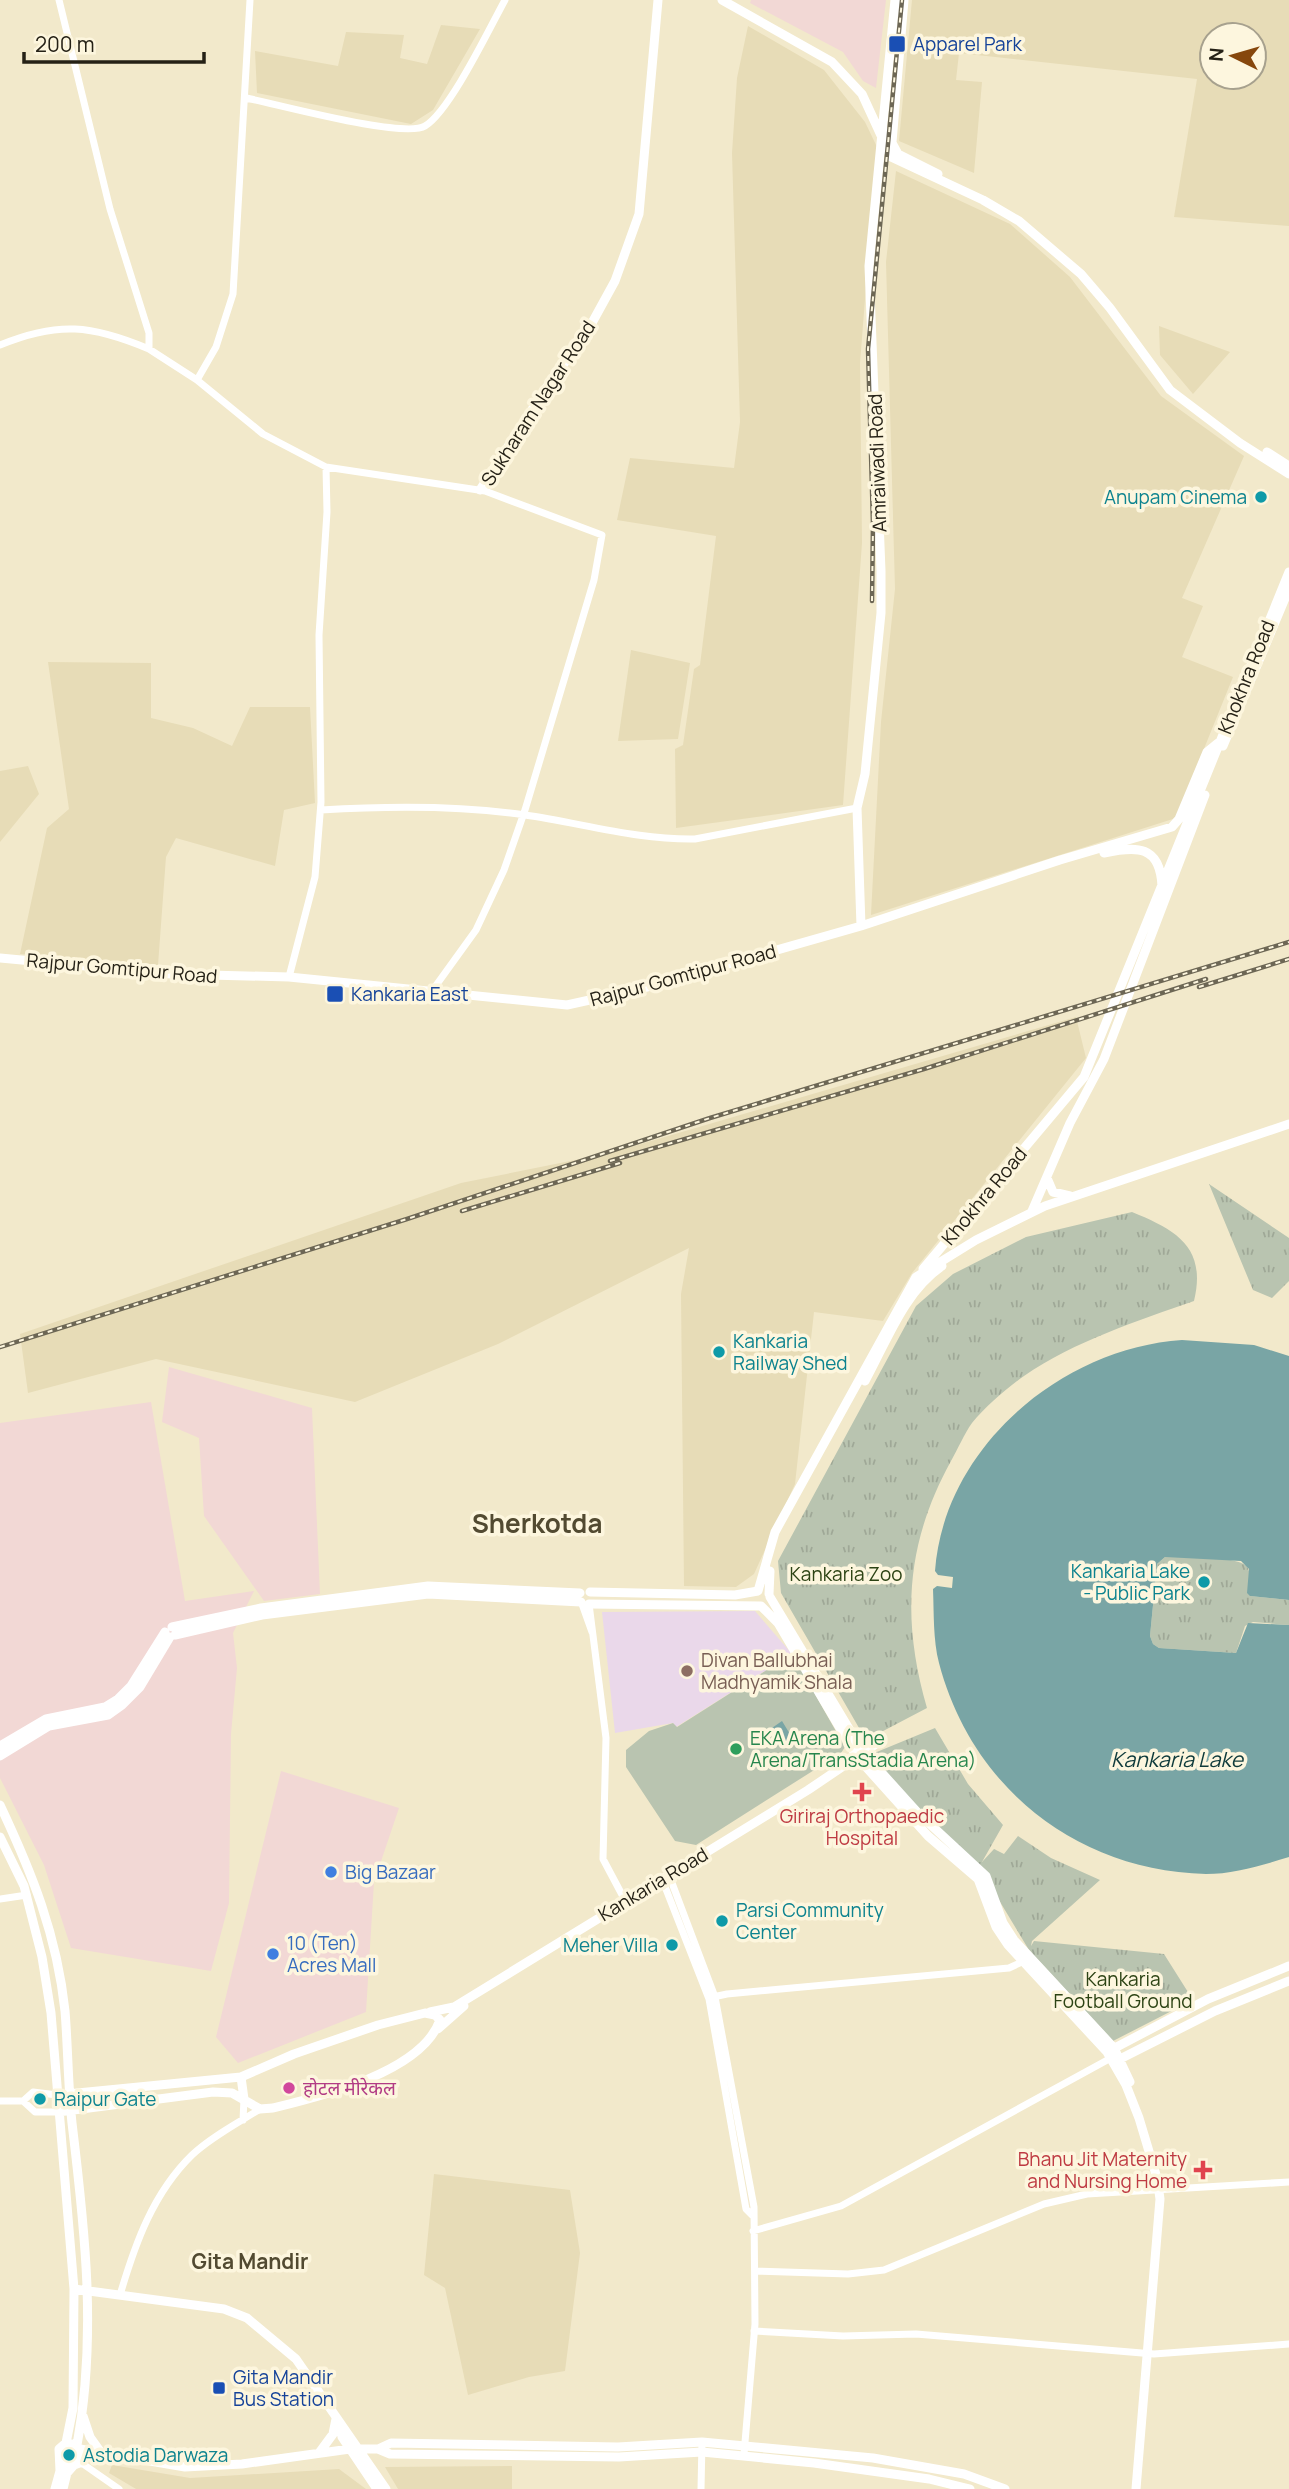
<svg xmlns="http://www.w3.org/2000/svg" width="1289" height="2489" font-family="Manrope,'Noto Sans Devanagari',sans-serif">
	<defs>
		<pattern id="grass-tufts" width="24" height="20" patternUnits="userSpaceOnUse" patternTransform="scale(1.75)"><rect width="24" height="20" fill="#b9c4b0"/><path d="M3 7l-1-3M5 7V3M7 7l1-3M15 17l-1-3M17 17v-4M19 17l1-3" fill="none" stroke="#9fa897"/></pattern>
	</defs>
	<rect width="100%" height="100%" fill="#f2e9cb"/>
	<!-- commercial -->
	<path fill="#f2d8d5" d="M751,0h135l-10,88 -13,-7 -20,-29 -93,-49z
		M169,1367l143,41 8,186 -56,7 -60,-85 -5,-78 -37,-16z
		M151,1402l34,199 69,-10 -21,42 4,35 -6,66 -2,169 -18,68 -140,-23 -27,-83 -44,-87v-355z
		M281,1771l118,37 -25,74 -8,130 -128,51 -22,-26z"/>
	<!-- built -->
	<path fill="#e7dcb7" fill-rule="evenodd" d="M912,0h377v226l-115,-9 23,-138 -238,-26 -3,27 26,2 -8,91 -75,-32zM1212,35h42v42h-42z
		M441,25l39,4 -47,81 -22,14 -154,-31 -2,-42 83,15 8,-34 58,3 -4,23 27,6z
		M748,26l76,44 41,52 12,25 -17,216 2,180 -19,262 -167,23 -1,-79 8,-4 11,-76 6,-4 16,-129 -99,-16 13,-62 104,10 6,-46 -8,-269 5,-75z
		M896,171l114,53 60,53 91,119 83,60 -62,142 21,8 -21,51 51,20 -57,141 -305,97 10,-193 14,-133 -9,-327z
		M1159,326l71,26 -37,42 -33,-39z
		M631,650l59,13 -12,76 -60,2z
		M48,662l103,1v55l42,10 39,18 18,-39h60l5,96 -31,7 -9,56 -99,-28 -10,19 -8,108 -138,-11 27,-126 22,-19z
		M28,766l11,28 -39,48v-71z
		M1076,1017l10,41 -174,215 -29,48 -69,-9 -19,172 -41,90 -18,13 -52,-1 -3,-292 8,-46 -191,96 -143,58 -199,-43 -128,34 -8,-59 441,-151 149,-30z
		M434,2174l136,16 10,63 -15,118 -36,6 -61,18 -23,-107 -21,-13z
		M112,2465l78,13 149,-9 27,20h-230l-27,-16z
		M512,2466v23h-114l-13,-22z"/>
	<!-- education -->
	<path fill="#ead8ea" d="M755,1611l37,43 -116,73 -3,-4 -58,10 -13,-121z"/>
	<!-- grass -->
	<path fill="url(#grass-tufts)" d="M1209,1184l80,54v43l-17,17 -19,-8z
		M1132,1212c44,18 75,35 62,89 -57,20 -119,40 -170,75 -17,12 -39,31 -52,47 -8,11 -14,26 -21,38 -45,82 -50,157 -24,247l-61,32 -85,-147 -3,-32 138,-255 37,-32 73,-37z
		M1165,1557c15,0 78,-2 83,11 3,7 2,20 2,28l39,4v25l-36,-3 -8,4 -9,27 -77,-5 -6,-4 -3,-8 7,-72z
		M935,1728l33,56 35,41 -21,37 12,-13 10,5 14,-18 33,22 49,22 -68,61 -1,5 3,-5 130,13 29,46 -80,41 -84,-91 -50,-83 -112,-111z"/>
	<!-- pitch -->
	<path fill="#b9c4b0" d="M792,1654l53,93 -4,6 -145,92 -21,-4 -49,-74v-17l23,-19 24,-8 4,4z"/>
	<!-- water -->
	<path fill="#79a5a5" d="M1182,1340l72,5 35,11v244l-39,-4 -3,-3 2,-24 -8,-8 -76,-4 -8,7 -7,72 3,8 6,4 77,5 12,-30 41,2v232c-26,8 -56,17 -83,17 -129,-3 -234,-86 -267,-211 -6,-23 -5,-50 -6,-74l4,-3 15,2 1,-11 -15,-2 -3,-4c9,-124 127,-223 247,-231z
		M782,1721l11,18 -13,8 -11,-17z"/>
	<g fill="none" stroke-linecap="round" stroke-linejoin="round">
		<!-- minor -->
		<path stroke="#fff" stroke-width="7" d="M59,0l51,209 39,124v16l48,31 66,54 63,33 159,24 117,44 -8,45 -69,230 -21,60 -28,60 -44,61
			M246,98c31,6 158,41 179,28 25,-15 64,-97 80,-126
			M0,345c58,-24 92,-20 149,4
			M197,380l19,-33 17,-53 17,-294
			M321,810c67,-4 137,-5 204,5 56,8 113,25 170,24l162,-31
			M289,977l26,-100 6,-75 -2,-167 8,-123 -1,-45
			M582,1604l10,28
			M589,1604l17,134 -3,121 25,47
			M669,1875l46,122 39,210 1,117 -11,130
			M662,1879l47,120 37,210 6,6
			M0,1899l27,-4
			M713,1997l14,-3 282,-26 17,-8
			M0,2101h23l10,-9 24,3
			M23,2101l12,11h23
			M243,2120l1,-21
			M753,2231l88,-25 270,-148
			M755,2271l93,3 36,-4 160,-66 43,-10 202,-12
			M120,2295c15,-51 33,-102 72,-140 19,-18 46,-32 68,-46
			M754,2331l89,5 73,-2 238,20 135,-10
			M77,2464h6l36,25
			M701,2489l1,-47"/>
		<!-- major -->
		<path stroke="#fff" stroke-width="9" d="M722,0l110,62 30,32 29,63 92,43 36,21 62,53 29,34 60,82 70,53 49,31
			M886,132l12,22 40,20
			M892,142l12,-142
			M1267,452l22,14
			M480,490l64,-99 43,-59 28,-51 24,-67 19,-214
			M1223,746l66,-157
			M1104,853c33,-7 56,-8 58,33
			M861,926l-4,-118 8,-34 16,-161v-42l-12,-305 26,-266
			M0,958l171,16 118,3 278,28 77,-17 217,-62 199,-66 112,-33 7,-8 28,-67 11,-9
			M1047,1178l6,14 17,4
			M1032,1211l38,-88 34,-64 101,-264
			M923,1269l161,-192 205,-505
			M865,1381c22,-40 39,-89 77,-115
			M590,1592l145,3 23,-4 17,-59 141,-255 60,-37 69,-34 244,-82
			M769,1594l1,-23
			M770,1597l93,155 55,61 68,63 17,47 11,17 100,108 16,34
			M589,1604l172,2 17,17 79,134 71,79 50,43 18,48 12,18 99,107 19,33 13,33 18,60 3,21 -24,290
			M172,1627l89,-19 167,-22 152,7
			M175,1635l87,-20 166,-21 153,8
			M0,1746l46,-27 59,-12 13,-8 13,-13 34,-54
			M0,1756l49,-30 59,-11 14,-10 18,-18 30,-50
			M0,1805c32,68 57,130 65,206 3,37 3,75 7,112 13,107 25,214 5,322
			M0,1837l24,49 18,71 9,56 23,276 -1,119 -7,35
			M430,2012l24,-5 354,-217 68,-46
			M438,2029l26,-23
			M1109,2051l99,-52 81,-33
			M1116,2061l99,-50 74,-30
			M241,2077l3,22
			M57,2095l184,-18 53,-23 84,-29 47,-12 10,2 5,5c-18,52 -118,76 -167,88l-13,1 -28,-16 -19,-1 -155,20
			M74,2289l150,20 23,9 49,41 90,130
			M83,2416l7,21 10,14
			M340,2425l2,12 35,52
			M80,2449l105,18 57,-3 108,-15h28l12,5 229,3 83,-5 112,11 115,16 41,10
			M378,2449l13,-6 227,4 84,-5 171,16 91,16 41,15
			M319,2453l14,-19 3,-15
			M55,2489l5,-18 -1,-22 7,-6 11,2 4,9 -4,10 -10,2 -7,-4
			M63,2489l4,-16 7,-8"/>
		<!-- rail casing -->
		<g stroke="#6d6755" stroke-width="4.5">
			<path id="rail" d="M872,601l1,-77 -5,-175 34,-349
				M1199,987l90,-28
				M610,1161l314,-92 282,-90
				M462,1211l158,-48
				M0,1347l407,-128 303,-101 579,-176"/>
		</g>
		<!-- rail -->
		<use href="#rail" stroke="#fdf6de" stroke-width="2" stroke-dasharray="5" stroke-linecap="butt"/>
	</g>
	<!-- markers -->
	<g fill="#1a4fb4" stroke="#fdf6de" stroke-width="2.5">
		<rect x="888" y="35" width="18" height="18" rx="3.5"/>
		<rect x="326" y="985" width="18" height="18" rx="3.5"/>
		<rect x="212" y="2381" width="14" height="14" rx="3.5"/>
	</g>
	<g fill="#0f9aa8" stroke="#fdf6de" stroke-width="2.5">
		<circle cx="1261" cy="497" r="7"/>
		<circle cx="719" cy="1352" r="7"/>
		<circle cx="1204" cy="1582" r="7"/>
		<circle cx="722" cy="1921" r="7"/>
		<circle cx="672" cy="1945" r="7"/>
		<circle cx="40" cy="2099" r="7"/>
		<circle cx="69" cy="2455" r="7"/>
	</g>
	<circle fill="#8d6e63" stroke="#fdf6de" stroke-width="2.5" cx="687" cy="1671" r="7"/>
	<circle fill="#2e9e5b" stroke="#fdf6de" stroke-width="2.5" cx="736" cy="1749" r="7"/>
	<g fill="#e0444e" stroke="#fdf6de" stroke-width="2.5">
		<path d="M858.5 1781.5h7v7h7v7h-7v7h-7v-7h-7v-7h7z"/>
		<path d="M1199.5 2159.5h7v7h7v7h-7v7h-7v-7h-7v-7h7z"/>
	</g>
	<g fill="#3f7fe0" stroke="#fdf6de" stroke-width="2.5">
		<circle cx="331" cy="1872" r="7"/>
		<circle cx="273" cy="1954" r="7"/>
	</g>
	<circle fill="#d1479c" stroke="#fdf6de" stroke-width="2.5" cx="289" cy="2088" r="7"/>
	<g text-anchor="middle" stroke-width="7" stroke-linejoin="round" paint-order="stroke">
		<!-- transit labels -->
		<g font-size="19" fill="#164399" stroke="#fdf6de" text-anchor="start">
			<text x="913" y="51">Apparel Park</text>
			<text x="351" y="1001">Kankaria East</text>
			<text x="233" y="2384">Gita Mandir<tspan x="233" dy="22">Bus Station</tspan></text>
		</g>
		<!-- street labels -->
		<g font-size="19" fill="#252116" stroke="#fdf6de">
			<text transform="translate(538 403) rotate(-57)" y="7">Sukharam Nagar Road</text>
			<text transform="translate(877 463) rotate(-92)" y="7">Amraiwadi Road</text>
			<text transform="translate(1246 677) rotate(-68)" y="7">Khokhra Road</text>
			<text transform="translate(122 968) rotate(5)" y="7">Rajpur Gomtipur Road</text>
			<text transform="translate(683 975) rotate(-15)" y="7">Rajpur Gomtipur Road</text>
			<text transform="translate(984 1196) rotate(-50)" y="7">Khokhra Road</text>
			<text transform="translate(653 1884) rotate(-31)" y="7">Kankaria Road</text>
		</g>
		<!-- culture labels -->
		<g font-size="19" fill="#0d838f" stroke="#fdf6de" text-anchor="start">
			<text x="1247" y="504" text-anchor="end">Anupam Cinema</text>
			<text x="733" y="1348">Kankaria<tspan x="733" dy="22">Railway Shed</tspan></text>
			<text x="1190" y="1578" text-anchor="end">Kankaria Lake<tspan x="1190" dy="22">- Public Park</tspan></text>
			<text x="736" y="1917">Parsi Community<tspan x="736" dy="22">Center</tspan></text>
			<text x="658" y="1952" text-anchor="end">Meher Villa</text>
			<text x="54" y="2106">Raipur Gate</text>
			<text x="83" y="2462">Astodia Darwaza</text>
		</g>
		<!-- park labels -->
		<g font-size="19" fill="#2c4314" stroke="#fdf6de">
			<text x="846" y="1581">Kankaria Zoo</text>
			<text x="1123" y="1986">Kankaria<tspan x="1123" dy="22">Football Ground</tspan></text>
		</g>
		<!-- education labels -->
		<g font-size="19" fill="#785e54" stroke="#fdf6de" text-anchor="start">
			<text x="701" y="1667">Divan Ballubhai<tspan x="701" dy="22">Madhyamik Shala</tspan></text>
		</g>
		<!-- leisure labels -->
		<g font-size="19" fill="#27864d" stroke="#fdf6de" text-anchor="start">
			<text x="750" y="1745">EKA Arena (The<tspan x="750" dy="22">Arena/TransStadia Arena)</tspan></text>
		</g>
		<!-- health labels -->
		<g font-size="19" fill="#be3a42" stroke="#fdf6de">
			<text x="862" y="1823">Giriraj Orthopaedic<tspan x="862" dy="22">Hospital</tspan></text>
			<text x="1187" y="2166" text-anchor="end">Bhanu Jit Maternity<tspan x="1187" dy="22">and Nursing Home</tspan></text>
		</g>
		<!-- shop labels -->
		<g font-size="19" fill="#366cbe" stroke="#fdf6de" text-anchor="start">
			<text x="345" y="1879">Big Bazaar</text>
			<text x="287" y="1950">10 (Ten)<tspan x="287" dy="22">Acres Mall</tspan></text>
		</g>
		<!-- hotel labels -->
		<g font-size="19" fill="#b23c85" stroke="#fdf6de" text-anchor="start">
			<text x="303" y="2095">होटल मीरेकल</text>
		</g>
		<!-- water labels -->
		<g font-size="21" font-style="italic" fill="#0e3a3a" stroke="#fdf6de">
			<text x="1177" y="1767">Kankaria Lake</text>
		</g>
		<!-- neighbourhood labels -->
		<g font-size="21" font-weight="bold" fill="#524a31" stroke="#fdf6de">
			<text x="250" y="2269">Gita Mandir</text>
		</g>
		<!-- district labels -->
		<g font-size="26" font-weight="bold" fill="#524a31" stroke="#fdf6de">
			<text x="537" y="1533">Sherkotda</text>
		</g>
	</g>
	<!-- north arrow -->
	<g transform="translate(1233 56) rotate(275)"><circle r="33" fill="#fdf6de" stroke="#a7a18e" stroke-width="2"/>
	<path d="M0-5L12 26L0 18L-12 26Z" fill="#86470c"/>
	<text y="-10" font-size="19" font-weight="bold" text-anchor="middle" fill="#252116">N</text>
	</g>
	<!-- scale -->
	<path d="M24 52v10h180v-10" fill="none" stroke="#252116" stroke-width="3.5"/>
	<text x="35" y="52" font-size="21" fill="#252116" stroke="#fdf6de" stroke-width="5" paint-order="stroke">200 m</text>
</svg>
